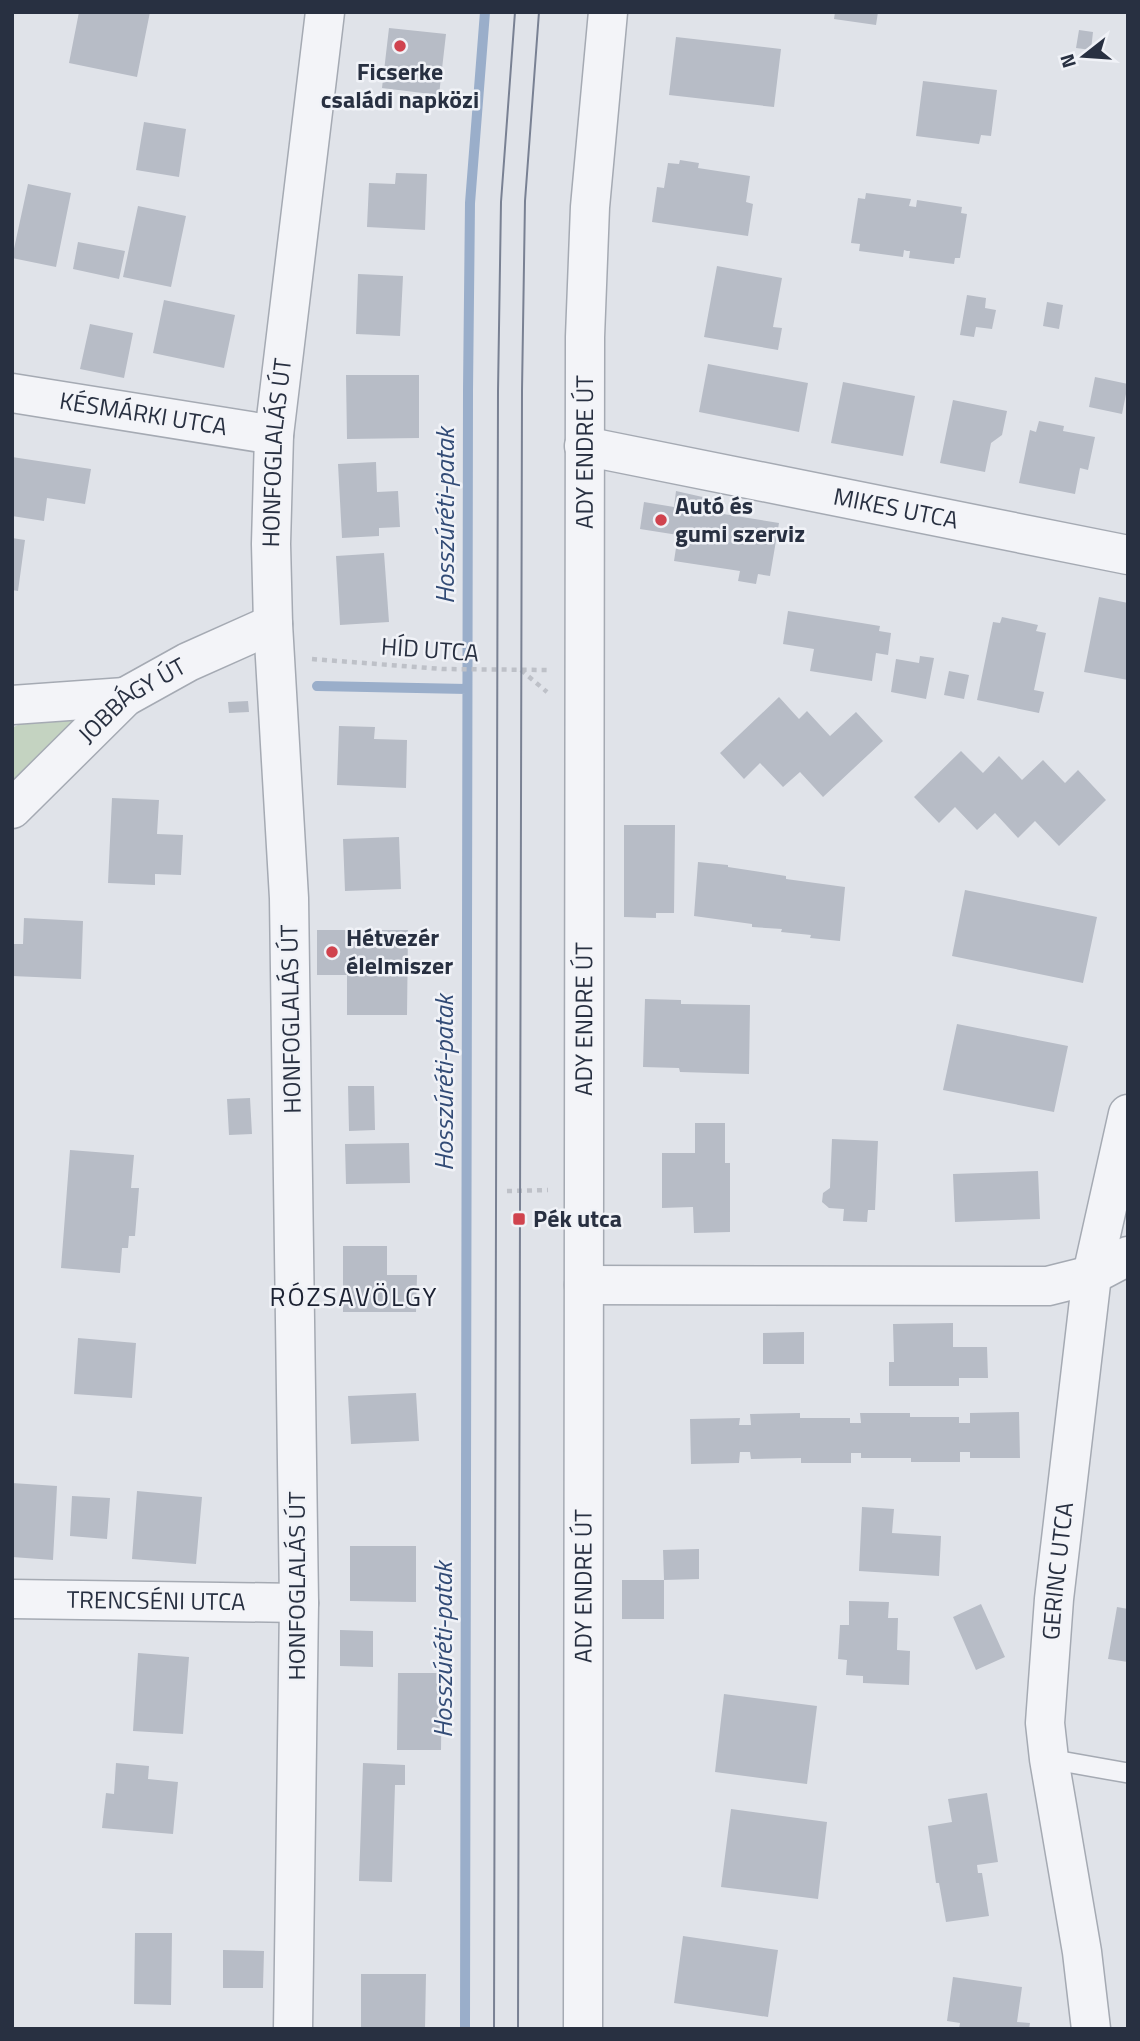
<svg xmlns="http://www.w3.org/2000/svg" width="1140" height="2041" font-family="'Titillium Web',sans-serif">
	<rect width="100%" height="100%" fill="#e0e3e9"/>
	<!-- green -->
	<path fill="#c4d3c1" d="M73,716l5,13 -66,64v-65l12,-6z"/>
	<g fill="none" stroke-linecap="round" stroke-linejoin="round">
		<!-- stream -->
		<path stroke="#9aaeca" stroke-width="10" d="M317,686l150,3
			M465,2029l3,-1638 2,-188 15,-191"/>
	</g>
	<!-- building -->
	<path fill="#b7bcc6" d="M79,12h71l-13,65 -68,-14z
		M835,12h43l-2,13 -42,-6z
		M389,28l57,6 -7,61 -57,-7z
		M1079,30l14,2 -2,18 -15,-2z
		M676,37l105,12 -7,58 -105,-12z
		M923,81l74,9 -6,46 -10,-1 -2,9 -63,-8z
		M144,122l42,7 -7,48 -43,-7z
		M680,160l19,3 -1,5 52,8 -4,26 7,2 -5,32 -96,-14 5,-35 7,1 4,-25 11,1z
		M396,173l31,1 -2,56 -58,-3 2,-44 26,1z
		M28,184l43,9 -15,74 -44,-9z
		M866,193l45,6 -2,7 7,1 1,-7 45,7 -1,6 6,1 -7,44h-5l-1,6 -45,-6 1,-7h-3l-3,-1 -1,7 -44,-6 1,-7 -9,-1 7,-45 7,1z
		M138,206l48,10 -15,71 -48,-10z
		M78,242l47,9 -6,28 -46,-10z
		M717,266l65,12 -9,49 9,1 -4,22 -74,-13z
		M358,274l45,2 -3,60 -44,-2z
		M967,295l19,3 -1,10 11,2 -4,19 -16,-2 -2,10 -14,-2z
		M164,300l71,15 -11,53 -71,-15z
		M1047,302l16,3 -4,24 -16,-3z
		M90,324l43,9 -9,45 -44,-9z
		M708,364l100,19 -9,49 -100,-20z
		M346,375h73v63l-72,1z
		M1095,377l33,7 -6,30 -33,-7z
		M843,382l72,14 -12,60 -72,-13z
		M953,400l54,11 -5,24 -11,8 -6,29 -45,-9z
		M1039,421l25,5 -1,5 32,6 -7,33 -8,-2 -5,26 -56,-11 11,-53 6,2z
		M12,457l79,12 -6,35 -38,-6 -3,23 -32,-5z
		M376,462l1,30 21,-1 2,36 -21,1v8l-37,2 -4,-74z
		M676,491l31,7 -2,13 74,12 -9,53 -12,-2 -2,10 -18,-3 2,-10 -66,-10 4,-26 -38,-6 4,-27 30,5z
		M12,538l13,2 -7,51 -6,-1z
		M384,553l5,69 -49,3 -4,-69z
		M1099,597l29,6v77l-44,-8z
		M788,611l92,15 -1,5 12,2 -3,22 -12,-2 -4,28 -62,-10 4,-22 -31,-5z
		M1002,617l36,8 -2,6 10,2 -12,57 10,2 -5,21 -62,-13 16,-78 7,1z
		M920,656l14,2 -8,41 -35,-7 5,-33 23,4z
		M949,671l20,4 -5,24 -20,-4z
		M779,697l20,22 8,-8 23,25 26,-24 27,29 -60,56 -23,-25 -17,15 -23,-24 -16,16 -24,-26z
		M248,701l1,11 -20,1 -1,-11z
		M339,726l36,1 -1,12 33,1 -1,48 -69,-3z
		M961,751l22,22 16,-17 23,24 21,-20 22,23 13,-13 28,30 -47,46 -24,-25 -17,17 -23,-25 -18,17 -22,-23 -16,16 -25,-26z
		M112,798l47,2 -2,34 26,1 -2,40 -26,-1v11l-47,-2z
		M624,825h51l-1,88h-18v5l-32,-1z
		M399,837l2,52 -56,2 -2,-52z
		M698,862l30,3v2l58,9v3l59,8 -5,54 -30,-3 1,-3 -30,-3 1,-3 -30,-2v-3l-58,-8z
		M965,890l132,27 -14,66 -131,-27z
		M24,918l59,3 -2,58 -69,-3v-32h11z
		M317,930h91l-1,85h-60v-40h-30z
		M645,999l36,1v4l69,1 -1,69 -69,-2 -1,-4 -36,-1z
		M957,1024l111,22 -14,66 -111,-22z
		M348,1086h26l1,44 -26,1z
		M250,1098l2,36 -23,1 -2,-36z
		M695,1123h30v40h5v69l-36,1 -1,-26 -31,1v-55h33z
		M832,1139l46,2 -3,69h-7l-1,12 -24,-1 1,-12 -15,-1 -7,-6 1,-9 7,-5z
		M409,1143l1,40 -64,1 -1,-40z
		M70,1150l64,5 -3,33h8l-4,48h-6l-1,12h-6l-2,25 -59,-5z
		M1038,1171l2,48 -85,3 -2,-48z
		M343,1246h44v29h30l-1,37h-73z
		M953,1323v24h34l1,31h-29v8h-70v-24h5l-1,-38z
		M804,1332v32h-41v-31z
		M78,1338l58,5 -4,55 -58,-4z
		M416,1393l3,48 -68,3 -3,-48z
		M1019,1412l1,46h-50v-6h-10v10h-49v-4h-50v-5h-10v10h-50v-5l-50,1 -1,-7h-10l-1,11 -48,1 -1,-45 50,-1 -1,7h12l-1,-11 50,-1v5h50v5h11l-1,-10h50v4h49v6h11v-10z
		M12,1483l45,3 -4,74 -41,-3z
		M137,1491l65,6 -6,67 -64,-5z
		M72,1496l38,2 -3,41 -37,-3z
		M862,1507l32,2 -2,24 49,3 -2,40 -80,-5z
		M350,1546h66v56l-66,-1z
		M699,1549v30l-35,1 -1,-30z
		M622,1580h42v39h-42z
		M849,1601l40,1 -1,16h10l-1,32 13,1 -1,34 -46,-2v-7l-17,-1 1,-15 -9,-1 2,-34h9z
		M981,1604l24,53 -29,13 -23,-53z
		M1117,1607l11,2v53l-20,-3z
		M340,1630l33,1v36l-33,-1z
		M138,1653l51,4 -6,77 -50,-3z
		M398,1673h44l-1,77h-44z
		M724,1694l93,12 -10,78 -92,-12z
		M116,1763l33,3 -1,13 30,3 -5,52 -71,-6 4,-35 8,1z
		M363,1763l42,2v20h-10l-3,97 -33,-1z
		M987,1793l11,69 -21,3 1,8h4l7,43 -43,6 -7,-39h-3l-8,-57 24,-4 -4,-23z
		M731,1809l96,13 -9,77 -97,-12z
		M135,1933h37l-1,72 -37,-1z
		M683,1936l95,14 -10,67 -94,-14z
		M223,1950l41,1 -1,37h-40z
		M361,1974h65l-1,55h-64z
		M953,1977l69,10 -5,35 13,1 -1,6h-70l1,-6 -13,-2z"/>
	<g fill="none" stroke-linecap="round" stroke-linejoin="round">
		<!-- service casing -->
		<g stroke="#a5aab3" stroke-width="22">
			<path id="service" d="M1049,1759l79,14"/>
		</g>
		<!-- minor casing -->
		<g stroke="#a5aab3" stroke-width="41">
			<g id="minor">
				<path id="s1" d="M12,393l262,42"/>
				<path id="s2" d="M584,446l544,109"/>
				<path d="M12,705l113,-8"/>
				<path id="s3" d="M12,809l113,-112 63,-35 85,-38"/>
				<path d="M584,1285l464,1 44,-11 36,-19"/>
				<path id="s4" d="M12,1599l287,4"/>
				<path id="s5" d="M293,2029l6,-426 -10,-705 -16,-274 -2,-80 3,-109 51,-423"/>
				<path id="s6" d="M1091,2029l-9,-77 -33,-193 -4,-36 9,-124 38,-324 36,-161"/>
			</g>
		</g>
		<!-- tertiary casing -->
		<g stroke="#a5aab3" stroke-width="41">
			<g id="tertiary">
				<path id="s7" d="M583,2029l2,-1692 5,-130 18,-195"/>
			</g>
		</g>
		<!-- path -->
		<path stroke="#bec1c8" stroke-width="4.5" stroke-dasharray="5 5" stroke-linecap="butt" d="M312,659l130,10 105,1
			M521,670l26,22
			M507,1191l41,-1"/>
		<!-- service -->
		<use href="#service" stroke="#f3f4f8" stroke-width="19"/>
		<!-- minor -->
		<use href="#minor" stroke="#f3f4f8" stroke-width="38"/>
		<!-- tertiary -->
		<use href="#tertiary" stroke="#f3f4f8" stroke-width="38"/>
		<!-- tram -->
		<path stroke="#798193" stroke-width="2" d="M494,2029l4,-1638 3,-189 14,-190
			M518,2029l4,-1638 3,-190 14,-189"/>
	</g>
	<!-- markers -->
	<g fill="#d0434e" stroke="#f0f2f7" stroke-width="2.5">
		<circle cx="400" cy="46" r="7"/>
		<circle cx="661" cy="520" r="7"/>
		<circle cx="332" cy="952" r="7"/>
		<rect x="512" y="1212" width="14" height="14" rx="3.5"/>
	</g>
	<g text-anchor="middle" stroke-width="5" stroke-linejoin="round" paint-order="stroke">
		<!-- poi labels -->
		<g font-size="24" font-weight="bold" fill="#283041" stroke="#f0f2f7" text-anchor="start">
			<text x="400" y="80" text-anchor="middle">Ficserke<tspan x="400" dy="28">családi napközi</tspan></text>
			<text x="675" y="514">Autó és<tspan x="675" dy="28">gumi szerviz</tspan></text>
			<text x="346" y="946">Hétvezér<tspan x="346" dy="28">élelmiszer</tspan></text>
			<text x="533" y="1227">Pék utca</text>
		</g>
		<!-- street labels -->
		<g font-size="24" fill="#283041" stroke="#f0f2f7">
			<text dy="8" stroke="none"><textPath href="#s1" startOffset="133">KÉSMÁRKI UTCA</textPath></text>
			<text dy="8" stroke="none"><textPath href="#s5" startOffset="1577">HONFOGLALÁS ÚT</textPath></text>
			<text dy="8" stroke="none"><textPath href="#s7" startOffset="1577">ADY ENDRE ÚT</textPath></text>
			<text dy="8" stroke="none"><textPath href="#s2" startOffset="318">MIKES UTCA</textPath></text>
			<text transform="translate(430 650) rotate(4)" y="8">HÍD UTCA</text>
			<text dy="8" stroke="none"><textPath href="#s3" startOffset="163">JOBBÁGY ÚT</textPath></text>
			<text transform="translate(291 1019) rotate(-91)" y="8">HONFOGLALÁS ÚT</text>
			<text dy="8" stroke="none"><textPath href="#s7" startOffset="1010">ADY ENDRE ÚT</textPath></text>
			<text dy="8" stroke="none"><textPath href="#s6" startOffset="462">GERINC UTCA</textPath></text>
			<text transform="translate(297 1586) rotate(-90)" y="8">HONFOGLALÁS ÚT</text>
			<text dy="8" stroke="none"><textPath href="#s7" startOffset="443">ADY ENDRE ÚT</textPath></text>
			<text dy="8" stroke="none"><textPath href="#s4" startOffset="144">TRENCSÉNI UTCA</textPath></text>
		</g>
		<!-- water labels -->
		<g font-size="26" font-style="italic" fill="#324b76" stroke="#f0f2f7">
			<text transform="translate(445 516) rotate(-90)" y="9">Hosszúréti-patak</text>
			<text transform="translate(444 1083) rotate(-90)" y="9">Hosszúréti-patak</text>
			<text transform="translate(443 1650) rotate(-90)" y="9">Hosszúréti-patak</text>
		</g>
		<!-- neighbourhood labels -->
		<g font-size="26" letter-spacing="2" fill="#1b2132" stroke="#f0f2f7">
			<text x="354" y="1306">RÓZSAVÖLGY</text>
		</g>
	</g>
	<!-- border -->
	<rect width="1140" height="2041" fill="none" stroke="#283041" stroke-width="28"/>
	<!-- north arrow -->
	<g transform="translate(1084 56) rotate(253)" stroke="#f0f2f7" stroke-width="5" paint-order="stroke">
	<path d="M0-5L12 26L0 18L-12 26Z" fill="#283041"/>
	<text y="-10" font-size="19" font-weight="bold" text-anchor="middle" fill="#283041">N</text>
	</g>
</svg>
